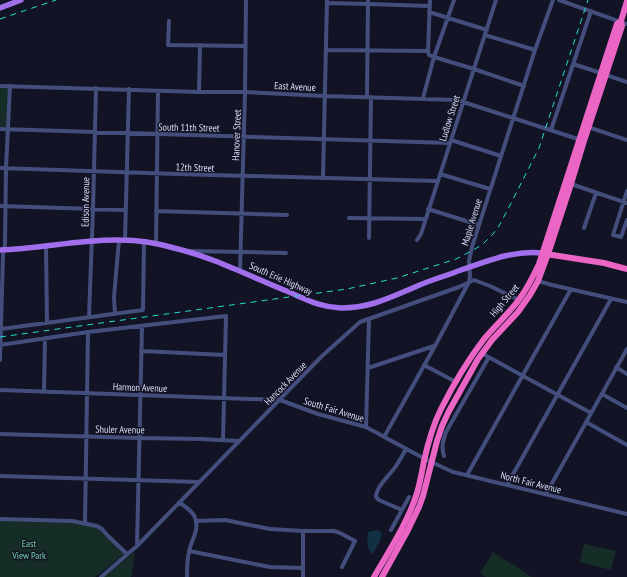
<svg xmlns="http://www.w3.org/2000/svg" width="627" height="577" font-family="'PT Sans Narrow',sans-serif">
	<rect width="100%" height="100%" fill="#121324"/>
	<!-- green -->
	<path fill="#162d27" d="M0,86h10l-2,44 -8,-1z
		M0,520l72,3 23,4 6,4 23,23 -29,23h-95z
		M584,544l32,7 -5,19 -31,-8z
		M135,552l-4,25h-28z
		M493,552l39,25h-46l-6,-4z"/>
	<!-- water -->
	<path fill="#132f42" d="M376,530l4,1 2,2 -1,6 -8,15c-7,-5 -6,-14 -5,-22z"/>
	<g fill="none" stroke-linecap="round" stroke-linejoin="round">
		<!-- minor -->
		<path stroke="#434e7d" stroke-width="4" d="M430,0l-2,51 1,4 5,2 40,12 50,17
			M559,0l68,24
			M327,3l41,1 61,2
			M429,12l58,18
			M169,21l-1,24 77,1
			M485,35l50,15
			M326,50l102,1
			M573,64l28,9v1
			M605,73l1,2 21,7
			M0,86l199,6h46l80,4 132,4 124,40
			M199,92l1,-47
			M367,97l1,-97
			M423,98l11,-41 20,-57
			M588,127l39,13
			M0,129l450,14
			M551,130l40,-119
			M451,140l50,16
			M0,168l177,6 260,7
			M440,174l50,15
			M323,178l4,-178
			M569,183l2,1 56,19
			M627,191l-14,44 8,2 6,-17
			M0,206l125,4
			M428,209l51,16
			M156,211l131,4
			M349,218l76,1
			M584,228l12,-35
			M369,238l2,-141
			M125,240l4,-151
			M417,240l4,-6 75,-234
			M156,244l2,-153
			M46,246l1,77
			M191,251l95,2
			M240,271l5,-179 1,-92
			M538,281l14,4 75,17
			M115,314l-1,-17 5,-57
			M89,317l4,-108 3,-121
			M1,329l142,-19 1,-68
			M0,345l88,-13 138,-16 -3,124
			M141,351l84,4
			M483,354l108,59
			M0,360l3,-105 2,-11 1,-76 4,-82
			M424,365l32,17
			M616,367l11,7
			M368,368l66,-22
			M0,390l280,10 38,14 48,13 59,32 28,13 174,42
			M44,392l1,-54
			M602,394l25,14
			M586,422l41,23
			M366,427l3,-108
			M0,434l139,4 62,1 38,2
			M384,437l51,-91 34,-64 1,-6 -1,-15 3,-14 63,-197 18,-50
			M444,456c-3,-9 -1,-15 2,-24l43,-75
			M467,475l104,-186
			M0,476l199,6
			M507,485l104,-186
			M546,494l81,-145
			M180,503c12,8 20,14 15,31 -2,6 -5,11 -6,18 -2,8 -2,17 -2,25
			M402,510l-23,-10 -3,-3c0,-11 15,-23 20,-31 4,-6 7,-11 10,-17
			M0,519l72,2 25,5 5,3 6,7 19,18
			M196,521l29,-1 45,9 33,2h31l6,2 15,8 -13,26
			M85,523l3,-191
			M391,530l18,-33
			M137,546l5,-220
			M189,551l81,16 33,1
			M101,577l36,-31 185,-190 38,-34 99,-35 15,-7 16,6 29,14
			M303,577v-46"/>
		<!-- major -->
		<path stroke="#a16fec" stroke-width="5.5" d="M0,8l21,-8
			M0,250c40,-1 80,-11 120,-10 18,0 37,3 54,8 38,9 73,27 110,42 20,8 34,17 57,18 29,0 48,-10 74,-21 15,-7 31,-11 46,-17 27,-9 52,-20 81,-17"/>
		<!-- highway -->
		<path stroke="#eb65c4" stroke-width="6" d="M546,254l58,9 23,6
			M374,577c15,-26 34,-55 43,-84 3,-10 5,-21 7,-32 4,-18 9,-36 17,-52 12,-24 27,-49 43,-70 11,-13 24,-25 34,-38 9,-12 15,-24 21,-37l74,-228 4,-12 4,-3 6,-20
			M382,577l26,-47 11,-23 4,-11 14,-55 5,-15 7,-15 29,-52 14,-19 26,-28 12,-17 8,-14 10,-27 23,-70 13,-43 34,-103 4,-12 -1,-5"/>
		<!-- rail -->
		<path stroke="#1fe1c8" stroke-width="1" stroke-dasharray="6 5" stroke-linecap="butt" d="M0,19l56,-19
			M0,337l347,-48 50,-11 59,-19 19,-10 8,-5 10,-10 6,-8 8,-15 32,-63 49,-148"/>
	</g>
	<g text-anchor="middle" stroke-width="3" stroke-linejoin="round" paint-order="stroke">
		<!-- street labels -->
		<g font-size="10" fill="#dadefa" stroke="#121324">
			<text transform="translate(295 86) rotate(3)" y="4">East Avenue</text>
			<text transform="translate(449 118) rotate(-72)" y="4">Ludlow Street</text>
			<text transform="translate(189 127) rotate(1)" y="4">South 11th Street</text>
			<text transform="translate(236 135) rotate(-88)" y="4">Hanover Street</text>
			<text transform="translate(195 167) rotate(2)" y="4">12th Street</text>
			<text transform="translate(85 202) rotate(-89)" y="4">Edison Avenue</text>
			<text transform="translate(471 222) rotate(-73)" y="4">Maple Avenue</text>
			<text transform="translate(281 278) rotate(24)" y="4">South Erie Highway</text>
			<text transform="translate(504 300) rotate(-50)" y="4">High Street</text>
			<text transform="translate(285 383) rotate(-46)" y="4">Hancock Avenue</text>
			<text transform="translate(140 387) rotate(2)" y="4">Harmon Avenue</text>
			<text transform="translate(334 409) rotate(17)" y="4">South Fair Avenue</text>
			<text transform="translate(120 429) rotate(1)" y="4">Shuler Avenue</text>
			<text transform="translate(531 482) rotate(14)" y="4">North Fair Avenue</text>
		</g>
		<!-- park labels -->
		<g font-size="10" fill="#6fd1a2" stroke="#121324">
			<text x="29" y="547">East<tspan x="29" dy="12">View Park</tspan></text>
		</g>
	</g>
</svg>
